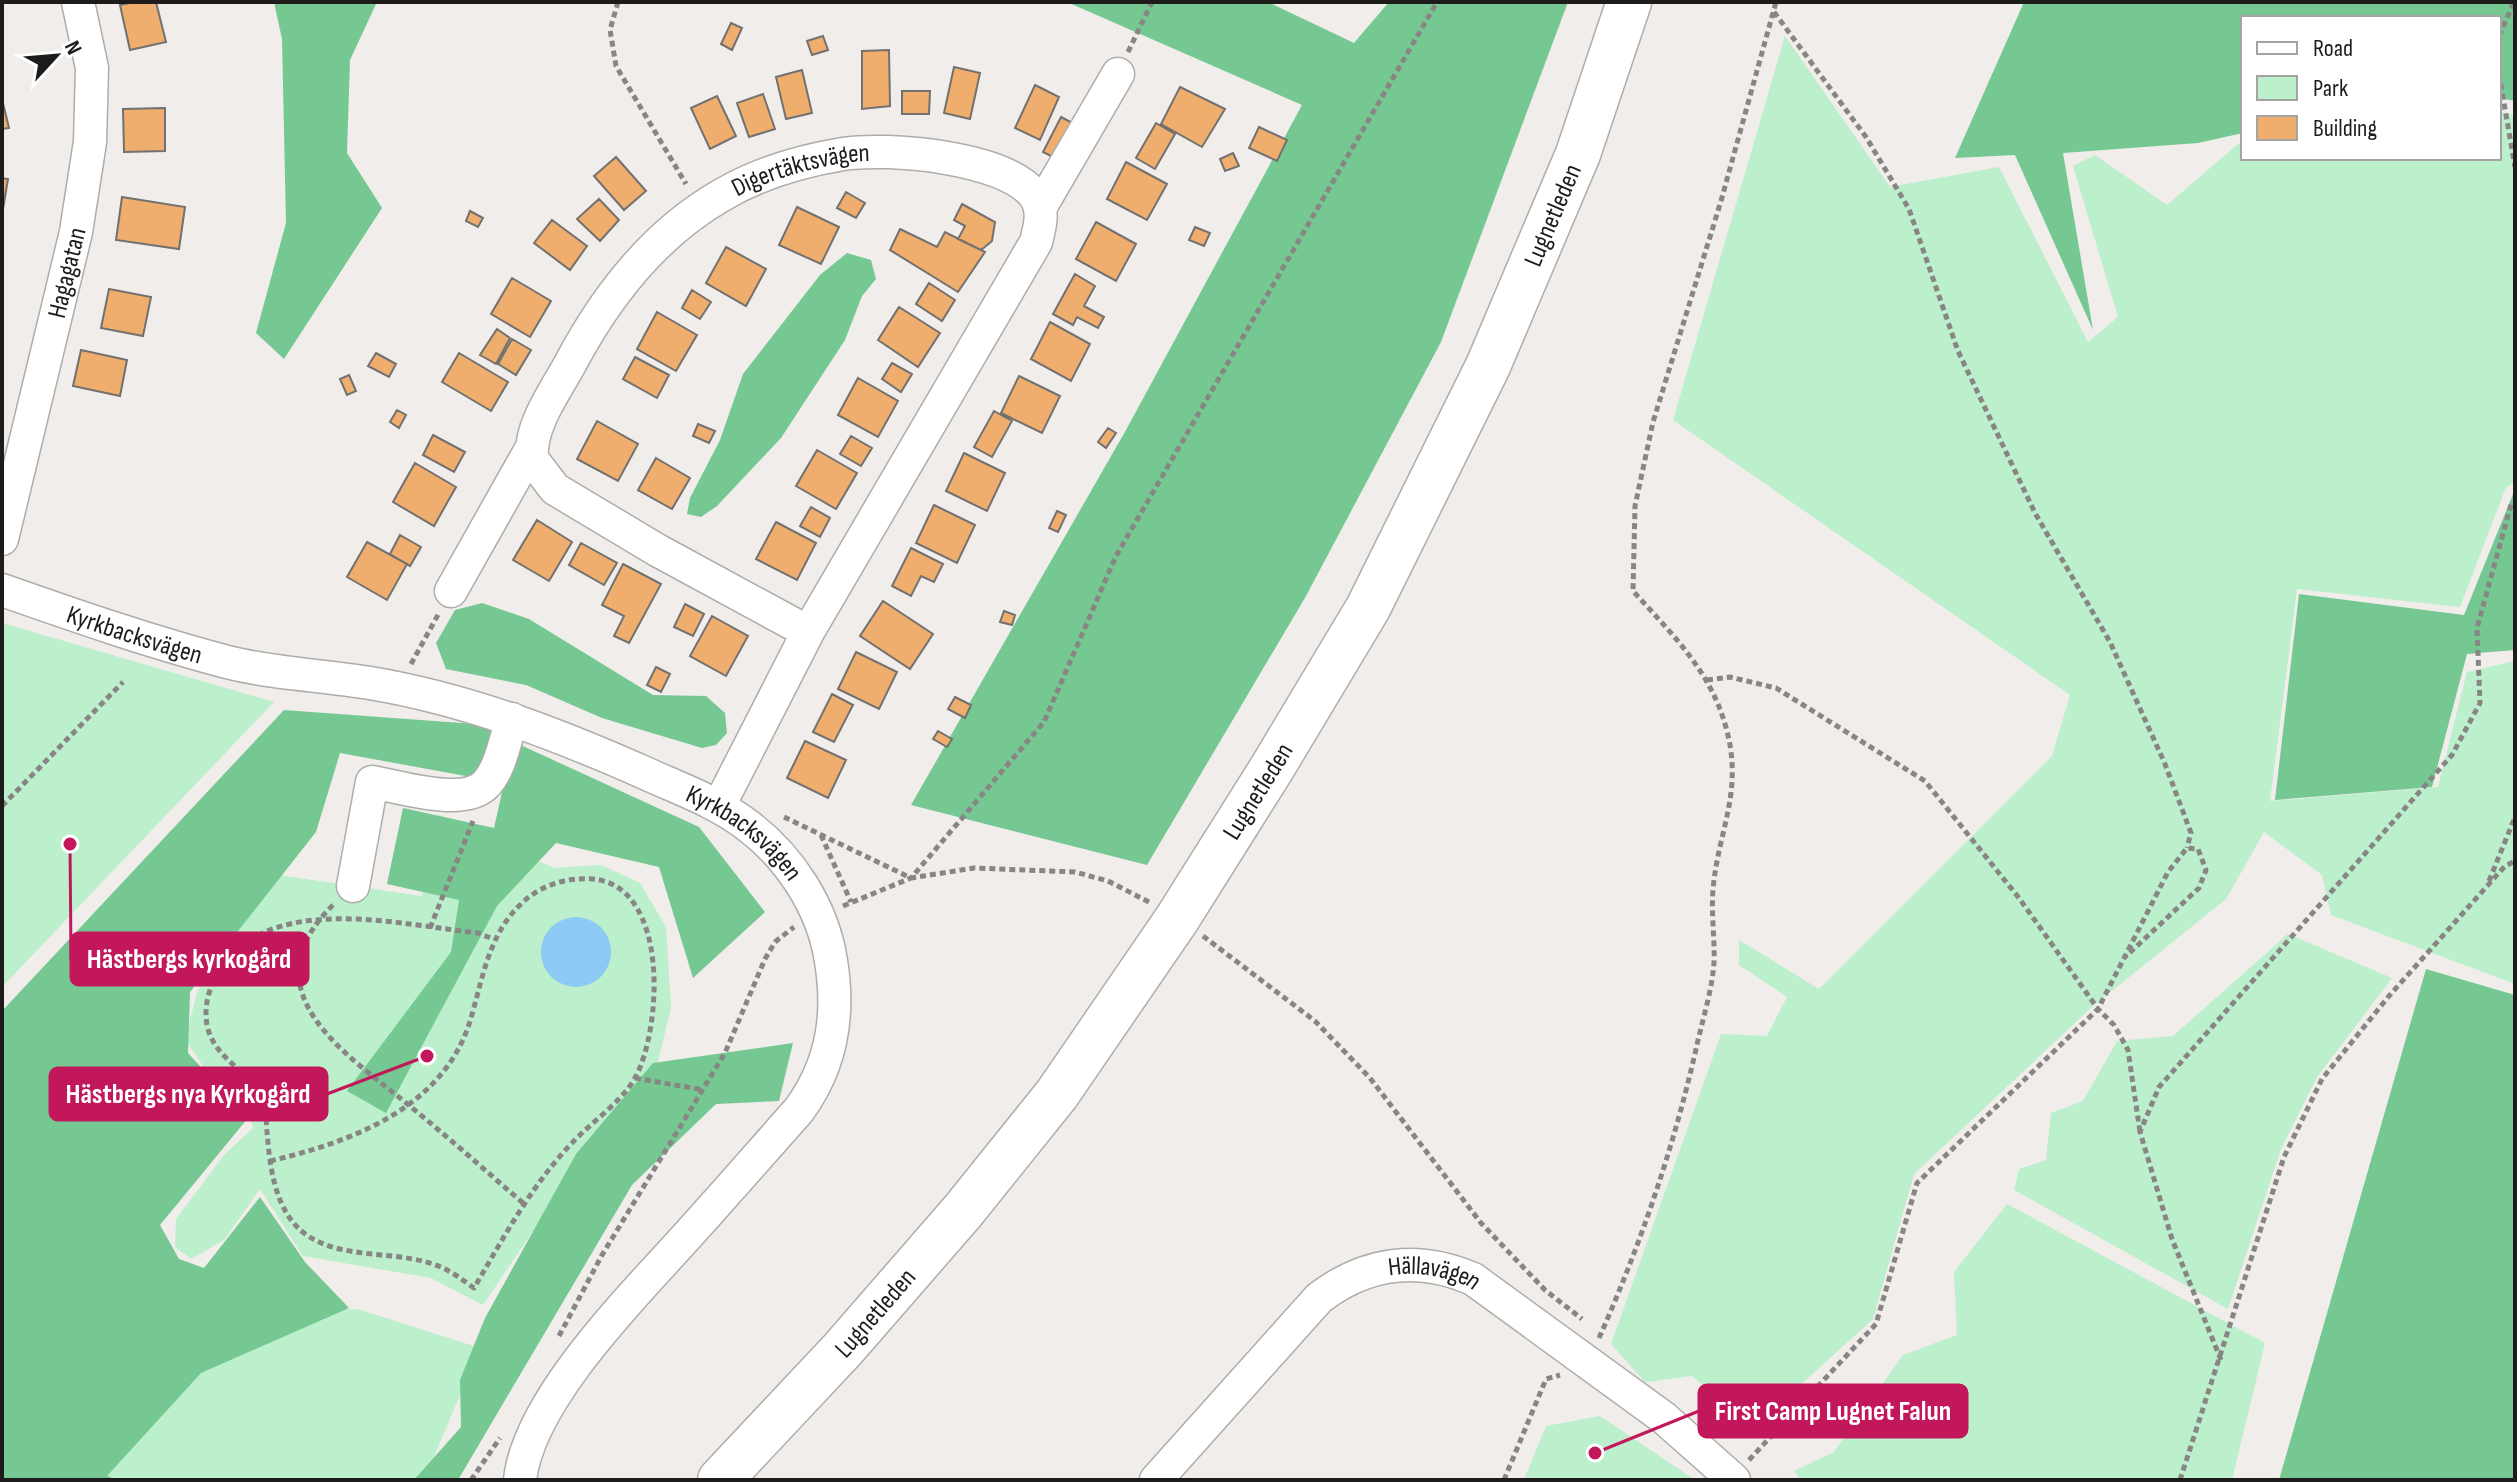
<svg xmlns="http://www.w3.org/2000/svg" width="2517" height="1482" font-family="'Sofia Sans Condensed',sans-serif">
	<rect width="100%" height="100%" fill="#f0edeb"/>
	<!-- green -->
	<path fill="#bcefcc" d="M1785,36l105,151 109,-20 89,175 30,-25 -45,-151 22,-11 72,50 71,-61 5,-1v15h256v-46l16,3v368l-9,4 -46,120 -163,-18 -27,212 168,-14 29,-115 48,-11v323l-184,-69 -9,-40 -58,-43 -38,67 -134,108 -178,167 -41,145 -120,109 -61,-52 -47,6 -34,-38 110,-310 46,2 20,-39 -48,-32v-25l80,49 233,-233 18,-61 -397,-275z
		M2,623l272,79 -272,285z
		M437,814l117,54 47,-3 39,18 26,44 5,81 -20,81 -69,69 -99,147 -52,-27 -128,-22 -43,-67 -36,51 -33,19 -16,-12 1,-28 48,-64 29,-27 -6,-29 -40,-27 -22,-33 12,-46 28,-64 46,-55 151,22z
		M2288,934l104,44 -75,99 -36,72 -53,160 -214,-119 5,-21 27,-9 5,-47 32,-12 34,-60 56,-5z
		M2007,1204l258,139 -33,137h-431l-7,-9 40,-19 69,-97 54,-20 -3,-63z
		M358,1309l122,39 -56,132h-321l139,-167z
		M1600,1416l95,64h-171l22,-54z"/>
	<!-- forest -->
	<path fill="#76c893" d="M274,2h103l-27,58 -3,93 35,55 -98,151 -28,-26 30,-110 -4,-184z
		M1067,2h201l86,41 35,-41h179l-127,340 -135,254 -159,269 -236,-60 215,-375 176,-325z
		M2024,2h491v99l-16,-3v-80h-256v115l-45,10 -135,10 30,177 -78,-175 -60,3z
		M847,253l24,7 5,19 -14,17 -17,44 -64,98 -64,68 -16,11 -14,-3 3,-16 30,-58 23,-66 77,-99z
		M2515,489v161l-48,4 -35,133 -157,13 24,-206 165,21z
		M482,603l47,16 124,76 53,1 19,17 2,20 -11,12 -14,3 -100,-30 -76,-33 -80,-16 -10,-26 19,-33z
		M284,710l191,14 224,103 66,85 -72,66 -34,-111 -103,-24 -59,63 -111,207 -39,-22 104,-139 8,-52 -72,-16 16,-76 91,20 10,-45 -164,-30 -24,79 -126,160 -2,61 60,65 -88,107 19,34 25,9 56,-71 45,65 44,46 -148,65 -94,103 10,4h-115v-469z
		M2426,969l89,26v485h-236z
		M793,1043l-14,58 -63,3 -84,81 -174,295h-44l47,-53 -1,-47 25,-62 91,-164 77,-91z"/>
	<!-- water -->
	<path fill="#8cc9f5" d="M541 952a35 35 0 1 1 70 0a35 35 0 1 1-70 0Z"/>
	<!-- building -->
	<path fill="#efae6e" stroke="#73716f" stroke-width="2" d="M134,2h22l10,40 -36,8 -10,-45z
		M731,23l11,5 -10,22 -11,-6z
		M823,36l5,14 -16,5 -5,-14z
		M889,50l1,56 -28,3v-58z
		M954,67l26,6 -10,46 -26,-6z
		M802,70l10,43 -26,6 -10,-42z
		M1035,85l24,12 -19,43 -25,-12z
		M1180,87l45,22 -23,38 -41,-23z
		M902,91h28l-1,23h-27z
		M763,94l12,35 -26,8 -12,-34z
		M717,96l19,40 -26,13 -19,-41z
		M2,99l7,29 -7,1z
		M165,108v43l-41,1 -1,-43z
		M1061,117l17,9 -17,35 -18,-9z
		M1156,123l19,11 -20,35 -19,-11z
		M1259,127l28,13 -10,21 -28,-13z
		M1233,153l6,13 -14,5 -5,-12z
		M616,157l30,34 -22,19 -30,-34z
		M1126,162l41,22 -20,36 -40,-21z
		M2,178l6,1 -6,36z
		M846,192l19,11 -9,15 -19,-10z
		M122,197l63,10 -6,42 -63,-9z
		M599,199l20,21 -19,21 -23,-22z
		M962,204l33,18 -3,19 -11,9 -23,-11 7,-13 -11,-6z
		M797,207l42,20 -18,37 -42,-19z
		M470,211l13,7 -5,9 -12,-6z
		M552,220l35,26 -17,24 -36,-27z
		M1096,222l40,22 -20,37 -40,-22z
		M1195,227l15,6 -6,13 -15,-6z
		M900,229l37,18 8,-15 40,20 -27,40 -68,-42z
		M726,247l40,22 -20,37 -40,-23z
		M1075,274l20,12 -11,20 20,11 -6,11 -21,-11 -4,8 -20,-11z
		M512,278l39,23 -21,36 -39,-23z
		M929,283l26,17 -13,21 -26,-17z
		M109,289l42,8 -8,39 -42,-8z
		M692,290l19,12 -11,17 -18,-11z
		M899,307l41,26 -22,34 -40,-27z
		M657,312l40,23 -21,36 -39,-22z
		M1050,322l40,22 -19,37 -40,-22z
		M497,329l13,9 -14,26 -16,-9z
		M512,339l19,11 -15,25 -18,-11z
		M81,350l46,10 -7,36 -47,-10z
		M376,353l20,11 -7,13 -21,-11z
		M459,353l49,29 -17,29 -49,-29z
		M635,357l34,18 -12,23 -34,-19z
		M892,363l20,11 -11,18 -19,-13z
		M349,375l7,16 -9,4 -7,-16z
		M1019,376l41,20 -18,37 -41,-20z
		M858,378l40,23 -20,36 -40,-22z
		M397,410l9,5 -7,13 -9,-6z
		M994,411l18,10 -20,36 -18,-10z
		M597,421l41,23 -20,37 -41,-22z
		M698,424l17,7 -6,12 -16,-7z
		M1108,428l8,5 -10,15 -8,-6z
		M433,435l32,17 -11,20 -31,-17z
		M851,436l21,12 -11,18 -21,-12z
		M817,450l40,23 -21,36 -40,-23z
		M964,453l41,20 -18,38 -41,-20z
		M656,458l34,20 -18,31 -34,-19z
		M415,463l41,24 -22,39 -41,-24z
		M934,505l41,20 -18,38 -41,-20z
		M811,507l19,11 -10,19 -20,-11z
		M1057,511l9,4 -8,17 -9,-4z
		M537,520l35,22 -23,39 -36,-21z
		M776,522l40,21 -19,37 -41,-21z
		M400,535l21,12 -11,19 -20,-12z
		M367,542l40,22 -20,36 -40,-23z
		M581,543l36,20 -13,22 -35,-20z
		M911,548l32,16 -9,18 -13,-6 -10,20 -19,-10z
		M623,564l38,20 -32,59 -15,-7 10,-20 -22,-11z
		M883,601l50,33 -23,35 -50,-33z
		M685,604l19,10 -11,22 -19,-9z
		M1004,611l11,4 -3,10 -12,-3z
		M712,616l36,20 -22,40 -36,-20z
		M856,652l41,20 -18,37 -41,-20z
		M656,667l14,7 -9,18 -14,-7z
		M832,694l21,11 -19,37 -21,-10z
		M955,697l16,8 -6,13 -17,-9z
		M938,731l14,8 -5,8 -14,-8z
		M805,741l41,19 -18,38 -41,-20z"/>
	<g fill="none" stroke-linecap="round" stroke-linejoin="round">
		<!-- minor casing -->
		<g stroke="#afadaa" stroke-width="35">
			<g id="minor">
				<path d="M1040,208l78,-134"/>
				<path id="s1" d="M2,539l74,-307 14,-90 2,-74 -14,-66"/>
				<path id="s2" d="M2,590c74,26 149,52 225,72 47,12 95,13 143,21 96,16 187,51 275,90 35,16 72,29 102,52 43,32 76,83 84,136 9,55 1,104 -32,149 -40,45 -80,91 -121,136 -52,57 -150,157 -158,234"/>
				<path d="M451,591l80,-142"/>
				<path id="s3" d="M719,806l89,-174 -151,-82 -102,-61 -23,-30c-3,-33 23,-67 38,-95 36,-68 84,-130 152,-169 37,-22 79,-34 121,-41 45,-7 162,3 191,41 11,15 6,31 2,47l-228,390"/>
				<path d="M353,886l19,-104c28,5 94,26 115,1 14,-16 18,-43 25,-64"/>
				<path id="s4" d="M1156,1480l163,-182c47,-36 99,-43 154,-19l191,139 70,62"/>
			</g>
		</g>
		<!-- highway casing -->
		<g stroke="#afadaa" stroke-width="47">
			<g id="highway">
				<path id="s5" d="M720,1480l123,-131 120,-138 94,-117 120,-175 95,-151 96,-160 120,-242 90,-212 51,-152"/>
			</g>
		</g>
		<!-- path -->
		<path stroke="#888684" stroke-width="5" stroke-dasharray="6 4" stroke-linecap="butt" d="M618,2l-8,28 6,36 70,118
			M1774,12l92,125 43,72 49,142 77,162 75,129 55,122 26,69 -4,15
			M2499,36l15,-34
			M1128,52l24,-50
			M2499,74l16,93
			M411,664l28,-51
			M1707,680l23,-3 46,11 149,93 94,117 79,111 16,16 14,25 12,82
			M2,806l121,-124
			M784,817l127,61 63,-10 101,4 33,9 41,21
			M821,835l30,67
			M2489,881l26,-64
			M333,905c-88,87 14,149 78,202 38,31 75,64 112,96
			M843,906l68,-28 133,-156 72,-166 321,-554
			M430,928l43,-107
			M1203,936l112,85 55,57 111,145 64,67 37,29
			M635,1078l69,12
			M270,1161c81,-19 175,-53 201,-143 12,-41 18,-84 50,-114 19,-19 46,-27 72,-25 77,7 69,150 42,199 -14,25 -44,44 -63,65 -41,43 -68,94 -98,145 -10,-7 -20,-15 -31,-20 -41,-19 -97,-7 -135,-32 -33,-22 -38,-68 -41,-104 -1,-10 0,-21 -4,-30 -12,-32 -49,-42 -56,-77 -4,-23 4,-43 18,-62 54,-70 177,-38 253,-30l15,6
			M559,1336l43,-81 123,-202 40,-94 10,-17 19,-15
			M1599,1338c42,-94 77,-197 99,-298 6,-25 14,-51 16,-77 1,-24 -3,-49 -1,-73 5,-61 32,-99 12,-166 -16,-55 -55,-92 -92,-133l2,-85 18,-84 68,-221 55,-199
			M2221,1360l-49,-121 -32,-107 19,-45 293,-332 28,-52 -3,-75 35,-127
			M1749,1460l127,-136 41,-141 181,-174 70,-137 19,-24 11,1 8,21 -7,18 -75,70
			M471,1480l29,-42
			M1504,1480l42,-101 14,-4
			M2180,1480l104,-323 38,-78 67,-83 116,-130 10,-5"/>
		<!-- minor -->
		<use href="#minor" stroke="#fff" stroke-width="32"/>
		<!-- highway -->
		<use href="#highway" stroke="#fff" stroke-width="44"/>
	</g>
	<g text-anchor="middle" stroke-width="7" stroke-linejoin="round" paint-order="stroke">
		<!-- street labels -->
		<g font-size="26" fill="#1d1c1b" stroke="#fff">
			<text dy="9" stroke="none"><textPath href="#s3" startOffset="942">Digertäktsvägen</textPath></text>
			<text dy="9" stroke="none"><textPath href="#s5" startOffset="1524">Lugnetleden</textPath></text>
			<text dy="9" stroke="none"><textPath href="#s1" startOffset="274">Hagagatan</textPath></text>
			<text dy="9" stroke="none"><textPath href="#s2" startOffset="140">Kyrkbacksvägen</textPath></text>
			<text dy="9" stroke="none"><textPath href="#s5" startOffset="876">Lugnetleden</textPath></text>
			<text dy="9" stroke="none"><textPath href="#s2" startOffset="788">Kyrkbacksvägen</textPath></text>
			<text dy="9" stroke="none"><textPath href="#s4" startOffset="368">Hällavägen</textPath></text>
			<text dy="9" stroke="none"><textPath href="#s5" startOffset="228">Lugnetleden</textPath></text>
		</g>
	</g>
	<!-- callouts -->
	<path fill="none" stroke="#c2185b" stroke-width="3" d="M70 844L71 959M427 1056L327 1094M1595 1453L1699 1411"/>
	<g fill="#c2185b" stroke="#fff" stroke-width="3">
		<circle cx="70" cy="844" r="8"/>
		<circle cx="427" cy="1056" r="8"/>
		<circle cx="1595" cy="1453" r="8"/>
	</g>
	<g fill="#c2185b" stroke="#c2185b" stroke-width="3">
		<rect x="71" y="933" width="237" height="52" rx="8"/>
		<rect x="50" y="1068" width="277" height="52" rx="8"/>
		<rect x="1699" y="1385" width="268" height="52" rx="8"/>
	</g>
	<g font-size="28" text-anchor="middle" font-weight="bold" fill="#fff">
		<text x="189" y="968">Hästbergs kyrkogård</text>
		<text x="188" y="1103">Hästbergs nya Kyrkogård</text>
		<text x="1833" y="1420">First Camp Lugnet Falun</text>
	</g>
	<!-- border -->
	<rect width="2517" height="1482" fill="none" stroke="#1d1c1b" stroke-width="8"/>
	<!-- legend -->
	<rect x="2241" y="16" width="260" height="144" fill="#ffffff" stroke="#a5a4a4" stroke-width="2"/>
	<rect x="2257" y="42" width="40" height="12" fill="#ffffff" stroke="#a5a4a4" stroke-width="2"/>
	<text x="2313" y="56" font-size="24" fill="#1d1c1b">Road</text>
	<rect x="2257" y="76" width="40" height="24" fill="#bcefcc" stroke="#a5a4a4" stroke-width="2"/>
	<text x="2313" y="96" font-size="24" fill="#1d1c1b">Park</text>
	<rect x="2257" y="116" width="40" height="24" fill="#efae6e" stroke="#a5a4a4" stroke-width="2"/>
	<text x="2313" y="136" font-size="24" fill="#1d1c1b">Building</text>
	<!-- north arrow -->
	<g transform="translate(56 56) rotate(64)" stroke="#ffffff" stroke-width="6" paint-order="stroke">
	<path d="M0-6L14 30L0 20L-14 30Z" fill="#1d1c1b"/>
	<text y="-12" font-size="22" font-weight="bold" text-anchor="middle" fill="#1d1c1b">N</text>
	</g>
</svg>
